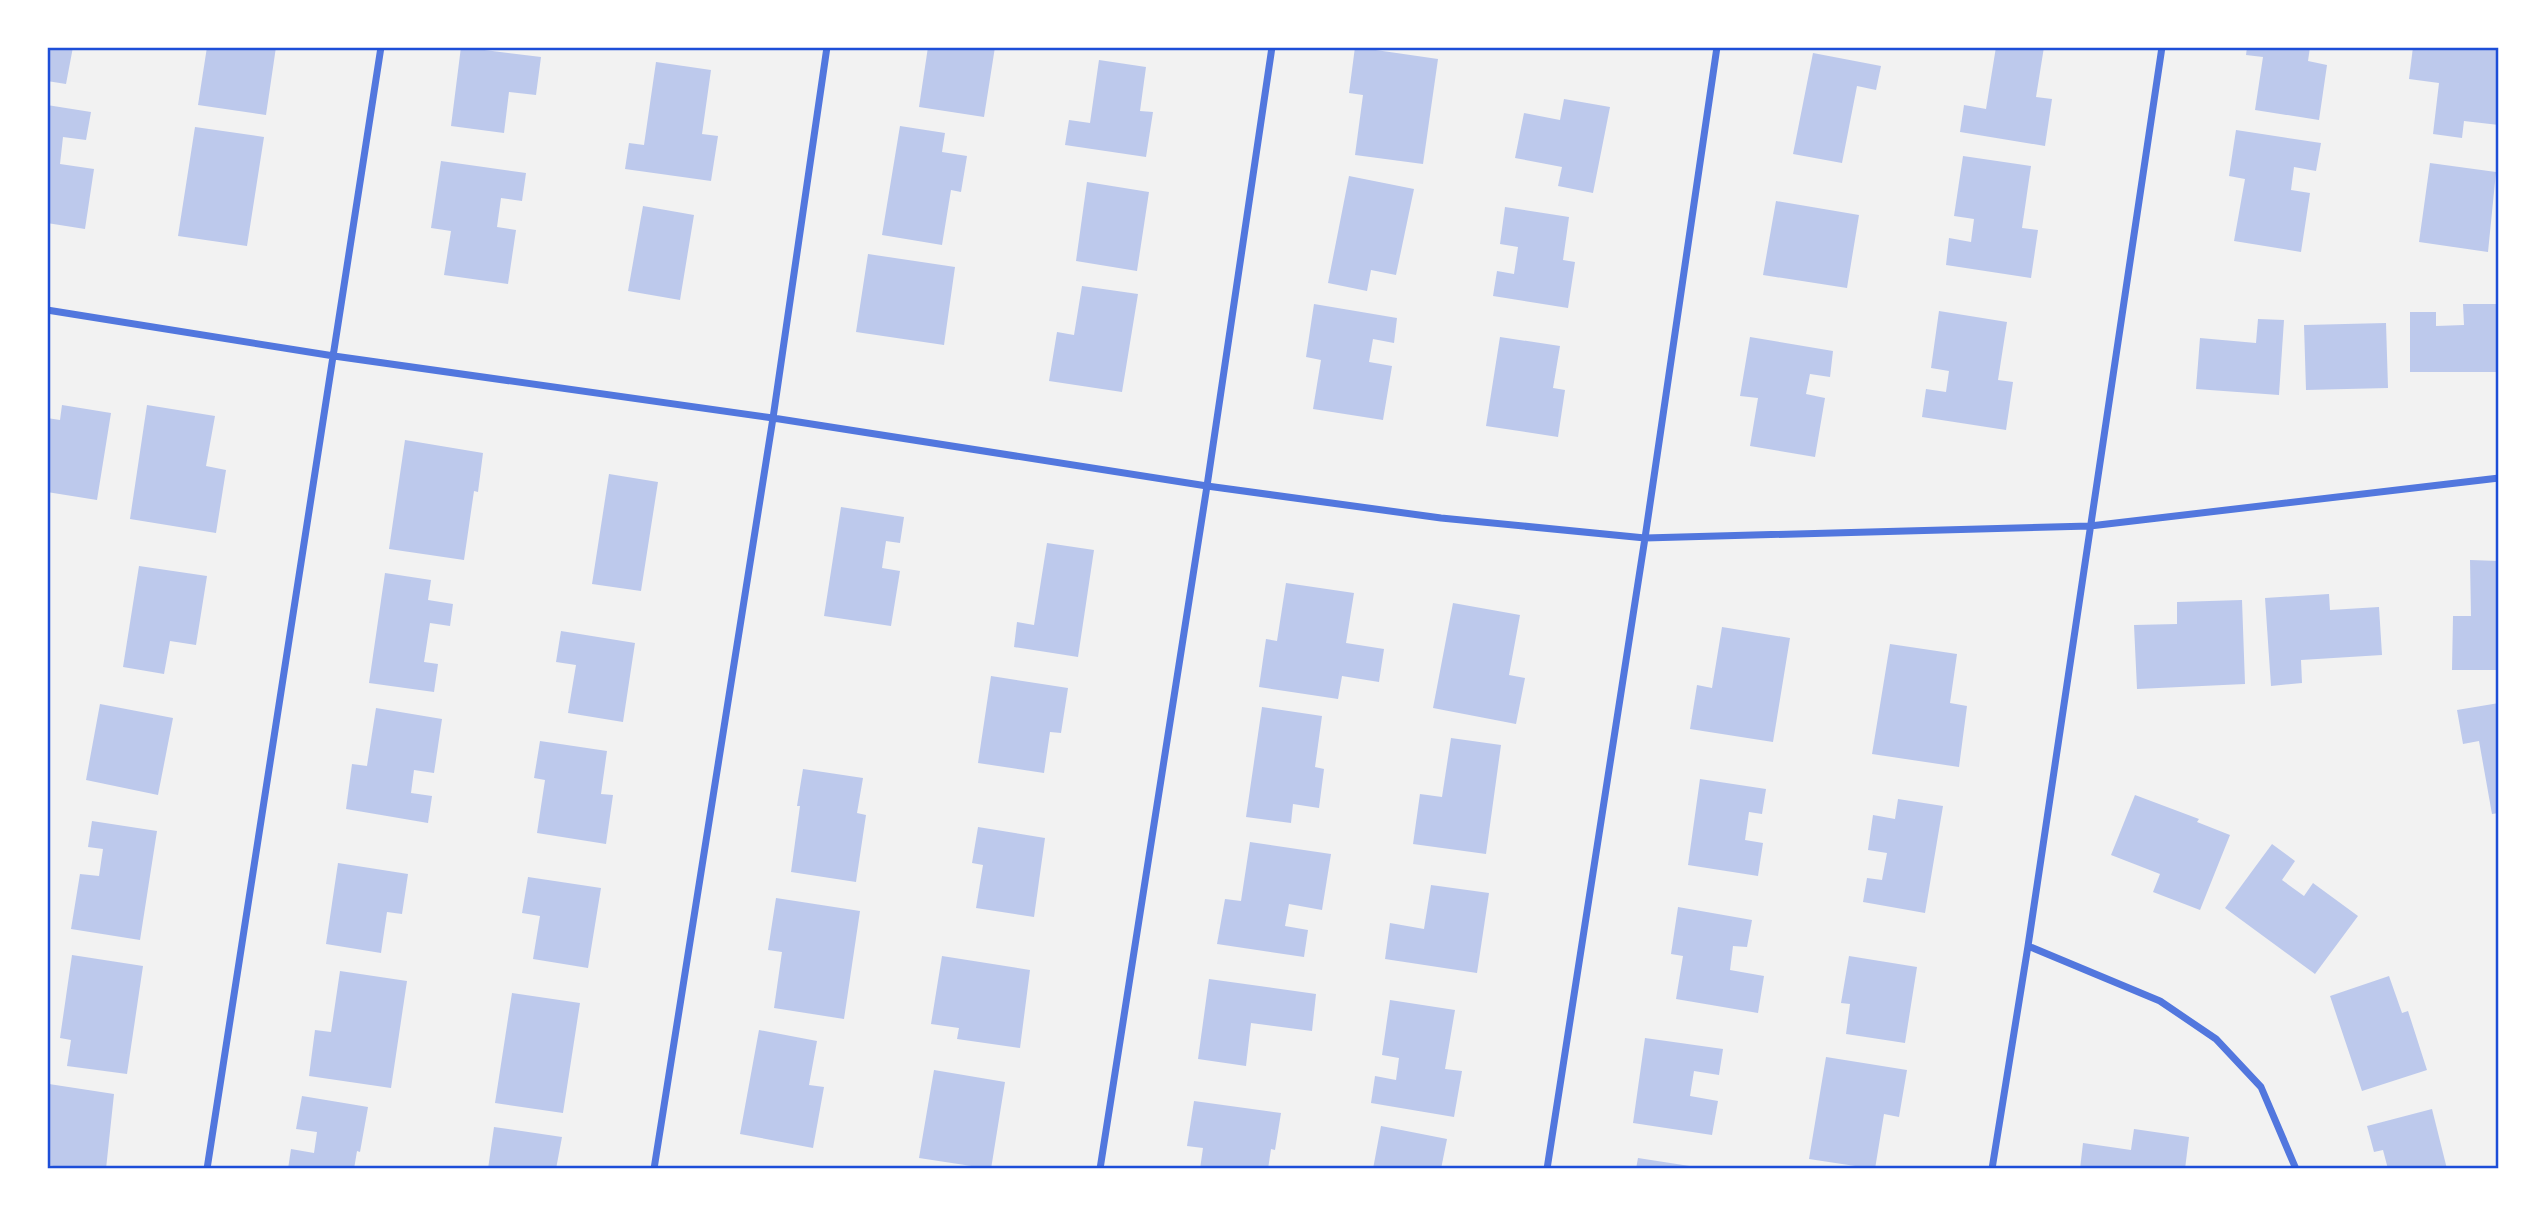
<svg xmlns="http://www.w3.org/2000/svg" width="2546" height="1216" font-family="Jost,sans-serif">
	<rect width="100%" height="100%" fill="#f2f2f2"/>
	<!-- building -->
	<path fill="#bdc9ec" d="M47,47h26l-7,37 -19,-3z
		M207,47h69l-10,68 -68,-10z
		M461,47l80,10 -5,38 -27,-3 -5,41 -53,-7z
		M928,47h67l-11,70 -65,-10z
		M1355,47l83,12 -15,105 -68,-9 8,-60 -14,-2z
		M1996,47h48l-8,50 16,2 -7,47 -85,-14 4,-27 22,4z
		M2247,47h63l-2,14 19,4 -8,55 -64,-10 8,-53 -17,-2z
		M2413,47h86v78l-35,-4 -2,17 -29,-4 6,-51 -30,-4z
		M1813,53l68,13 -5,24 -19,-4 -15,77 -49,-9z
		M1099,60l47,7 -6,44 13,1 -7,45 -81,-12 4,-25 21,3z
		M656,62l55,8 -9,64 16,2 -7,45 -86,-12 4,-26 15,2z
		M1564,99l46,8 -17,86 -35,-7 4,-19 -47,-9 9,-45 36,7z
		M47,105l44,7 -5,28 -23,-3 -3,27 34,5 -9,60 -38,-6z
		M900,126l45,7 -3,19 25,4 -6,36 -10,-2 -9,55 -60,-10z
		M195,127l69,10 -17,109 -69,-10z
		M2236,130l85,13 -5,28 -22,-4 -3,23 19,3 -9,59 -67,-11 11,-62 -16,-3z
		M1963,156l68,10 -9,62 16,2 -7,48 -85,-13 3,-27 22,4 3,-23 -20,-3z
		M441,161l85,12 -4,28 -21,-3 -4,29 19,3 -8,54 -64,-9 7,-44 -20,-3z
		M2430,163l66,9 -8,80 -69,-10z
		M1349,176l65,13 -18,86 -25,-5 -4,21 -39,-8z
		M1087,182l62,10 -12,79 -61,-10z
		M1776,201l83,14 -12,73 -84,-13z
		M643,206l51,9 -14,85 -52,-9z
		M1505,207l64,10 -6,43 12,2 -7,46 -75,-12 4,-25 17,3 4,-27 -18,-3z
		M868,254l87,13 -11,78 -88,-13z
		M1082,286l56,8 -16,98 -73,-11 8,-49 17,3z
		M1314,304l83,14 -3,25 -21,-4 -4,23 23,4 -9,54 -70,-11 8,-49 -15,-3z
		M2463,304h36v68h-89v-60h26v14l28,-1z
		M1939,311l68,11 -9,58 15,2 -7,48 -84,-13 4,-28 20,3 3,-21 -18,-3z
		M2258,319l26,1 -5,75 -83,-6 4,-51 56,5z
		M2386,323l2,65 -82,2 -2,-65z
		M1500,337l60,9 -7,42 12,2 -7,47 -72,-11z
		M1750,337l83,14 -3,26 -20,-3 -4,20 19,4 -10,59 -65,-11 8,-48 -18,-2z
		M62,405l49,8 -14,87 -50,-8v-74l13,2z
		M147,405l68,11 -9,50 20,4 -10,63 -86,-14z
		M405,440l78,13 -5,39 -4,-1 -10,69 -75,-11z
		M609,474l49,8 -17,109 -49,-7z
		M841,507l63,10 -4,26 -14,-2 -4,27 18,3 -9,55 -67,-10z
		M1047,543l47,7 -16,107 -64,-10 3,-25 17,3z
		M2470,560l29,1v109h-47l1,-54h18z
		M139,566l68,10 -11,69 -26,-4 -6,33 -41,-7z
		M385,573l46,7 -3,20 25,4 -3,22 -20,-3 -6,39 14,2 -4,28 -65,-9z
		M1286,583l68,10 -8,50 38,6 -5,33 -37,-6 -4,23 -79,-12 7,-48 11,2z
		M2329,594l1,16 49,-3 3,48 -81,5 1,23 -31,3 -6,-88z
		M2242,600l3,84 -108,5 -3,-64 43,-1v-22z
		M1453,603l67,12 -11,60 16,3 -9,46 -83,-16z
		M1722,627l68,11 -17,104 -83,-13 7,-44 15,3z
		M561,631l74,12 -12,79 -55,-9 8,-48 -20,-3z
		M1890,644l67,10 -7,49 17,3 -8,61 -87,-13z
		M991,676l77,12 -7,45 -11,-1 -6,41 -66,-10z
		M2499,703v110l-7,1 -13,-73 -16,3 -6,-34z
		M100,704l73,14 -15,77 -72,-15z
		M1262,707l60,9 -7,51 9,2 -5,39 -26,-4 -2,19 -45,-6z
		M376,708l66,11 -8,54 -20,-3 -3,23 21,3 -4,27 -82,-14 6,-45 15,2z
		M1451,738l50,7 -15,109 -73,-10 7,-50 22,3z
		M540,741l67,10 -6,43 12,1 -7,49 -69,-11 8,-53 -11,-2z
		M803,769l60,9 -6,35 9,2 -10,67 -65,-10 9,-66h-3z
		M1700,779l66,10 -4,25 -13,-2 -4,28 18,3 -5,33 -70,-11z
		M2135,795l64,24 -2,3 33,13 -30,75 -47,-18 7,-18 -49,-19z
		M1898,799l45,7 -18,107 -62,-11 4,-24 15,2 5,-27 -19,-3 5,-35 22,4z
		M92,821l65,10 -17,109 -69,-11 9,-55 19,2 4,-27 -15,-2z
		M978,827l67,11 -11,79 -58,-9 7,-43 -11,-2z
		M1250,842l81,12 -9,56 -33,-6 -4,22 23,4 -4,27 -87,-13 8,-45 16,2z
		M2272,844l23,17 -13,19 22,16 9,-13 45,33 -43,58 -90,-66z
		M338,863l70,11 -6,40 -15,-2 -6,41 -55,-9z
		M528,877l73,11 -13,80 -55,-9 7,-43 -18,-3z
		M1431,885l58,8 -12,80 -92,-14 5,-36 34,6z
		M776,898l84,13 -16,108 -70,-11 8,-56 -14,-2z
		M1678,907l74,13 -5,27 -14,-1 -3,24 34,6 -6,37 -82,-14 7,-43 -12,-2z
		M72,955l71,11 -16,108 -60,-8 4,-26 -11,-2z
		M942,956l88,14 -10,78 -63,-9 2,-11 -28,-4z
		M1849,956l68,11 -12,76 -59,-9 4,-30 -9,-1z
		M340,971l67,10 -16,107 -82,-12 6,-46 16,2z
		M2389,976l13,37 6,-2 19,59 -65,21 -32,-95z
		M1209,979l107,15 -4,37 -61,-8 -5,43 -48,-7z
		M512,993l68,10 -17,110 -68,-10z
		M1390,1000l65,10 -10,59 17,2 -8,46 -83,-14 4,-27 21,4 3,-22 -17,-3z
		M759,1030l58,11 -8,44 15,2 -11,61 -73,-14z
		M1645,1038l78,11 -4,26 -25,-4 -4,25 28,5 -6,34 -79,-12z
		M1826,1057l81,13 -8,47 -15,-3 -9,55 -66,-10z
		M934,1070l71,12 -14,87 -72,-11z
		M49,1084l65,10 -8,75h-32l-27,-4z
		M302,1096l66,11 -8,45 -3,-1 -3,18h-66l3,-20 23,4 3,-21 -21,-3z
		M1194,1101l87,12 -6,37 -4,-1 -3,20h-68l3,-21 -16,-2z
		M2432,1109l15,60h-59l-5,-19 -9,2 -7,-26z
		M1381,1126l66,13 -6,30h-68z
		M494,1127l68,10 -6,32h-68z
		M2134,1129l55,8 -4,32h-105l3,-26 48,7z
		M1638,1158l58,9v2h-60z"/>
	<g fill="none" stroke-linecap="round" stroke-linejoin="round">
		<!-- minor -->
		<path stroke="#5277de" stroke-width="7" d="M47,310l287,46 439,62 434,68 234,32 204,20 445,-12 409,-48
			M2028,946l132,55 56,38 45,48 35,82
			M207,1169l174,-1122
			M654,1169l119,-751 54,-371
			M1100,1169l107,-683 65,-439
			M1547,1169l98,-631 72,-491
			M1992,1169l36,-223 134,-899"/>
	</g>
	<!-- border -->
	<rect width="2546" height="1216" fill="none" stroke="#ffffff" stroke-width="98"/>
	<rect x="49" y="49" width="2448" height="1118" fill="none" stroke="#1d4ed8" stroke-width="2.5"/>
</svg>
